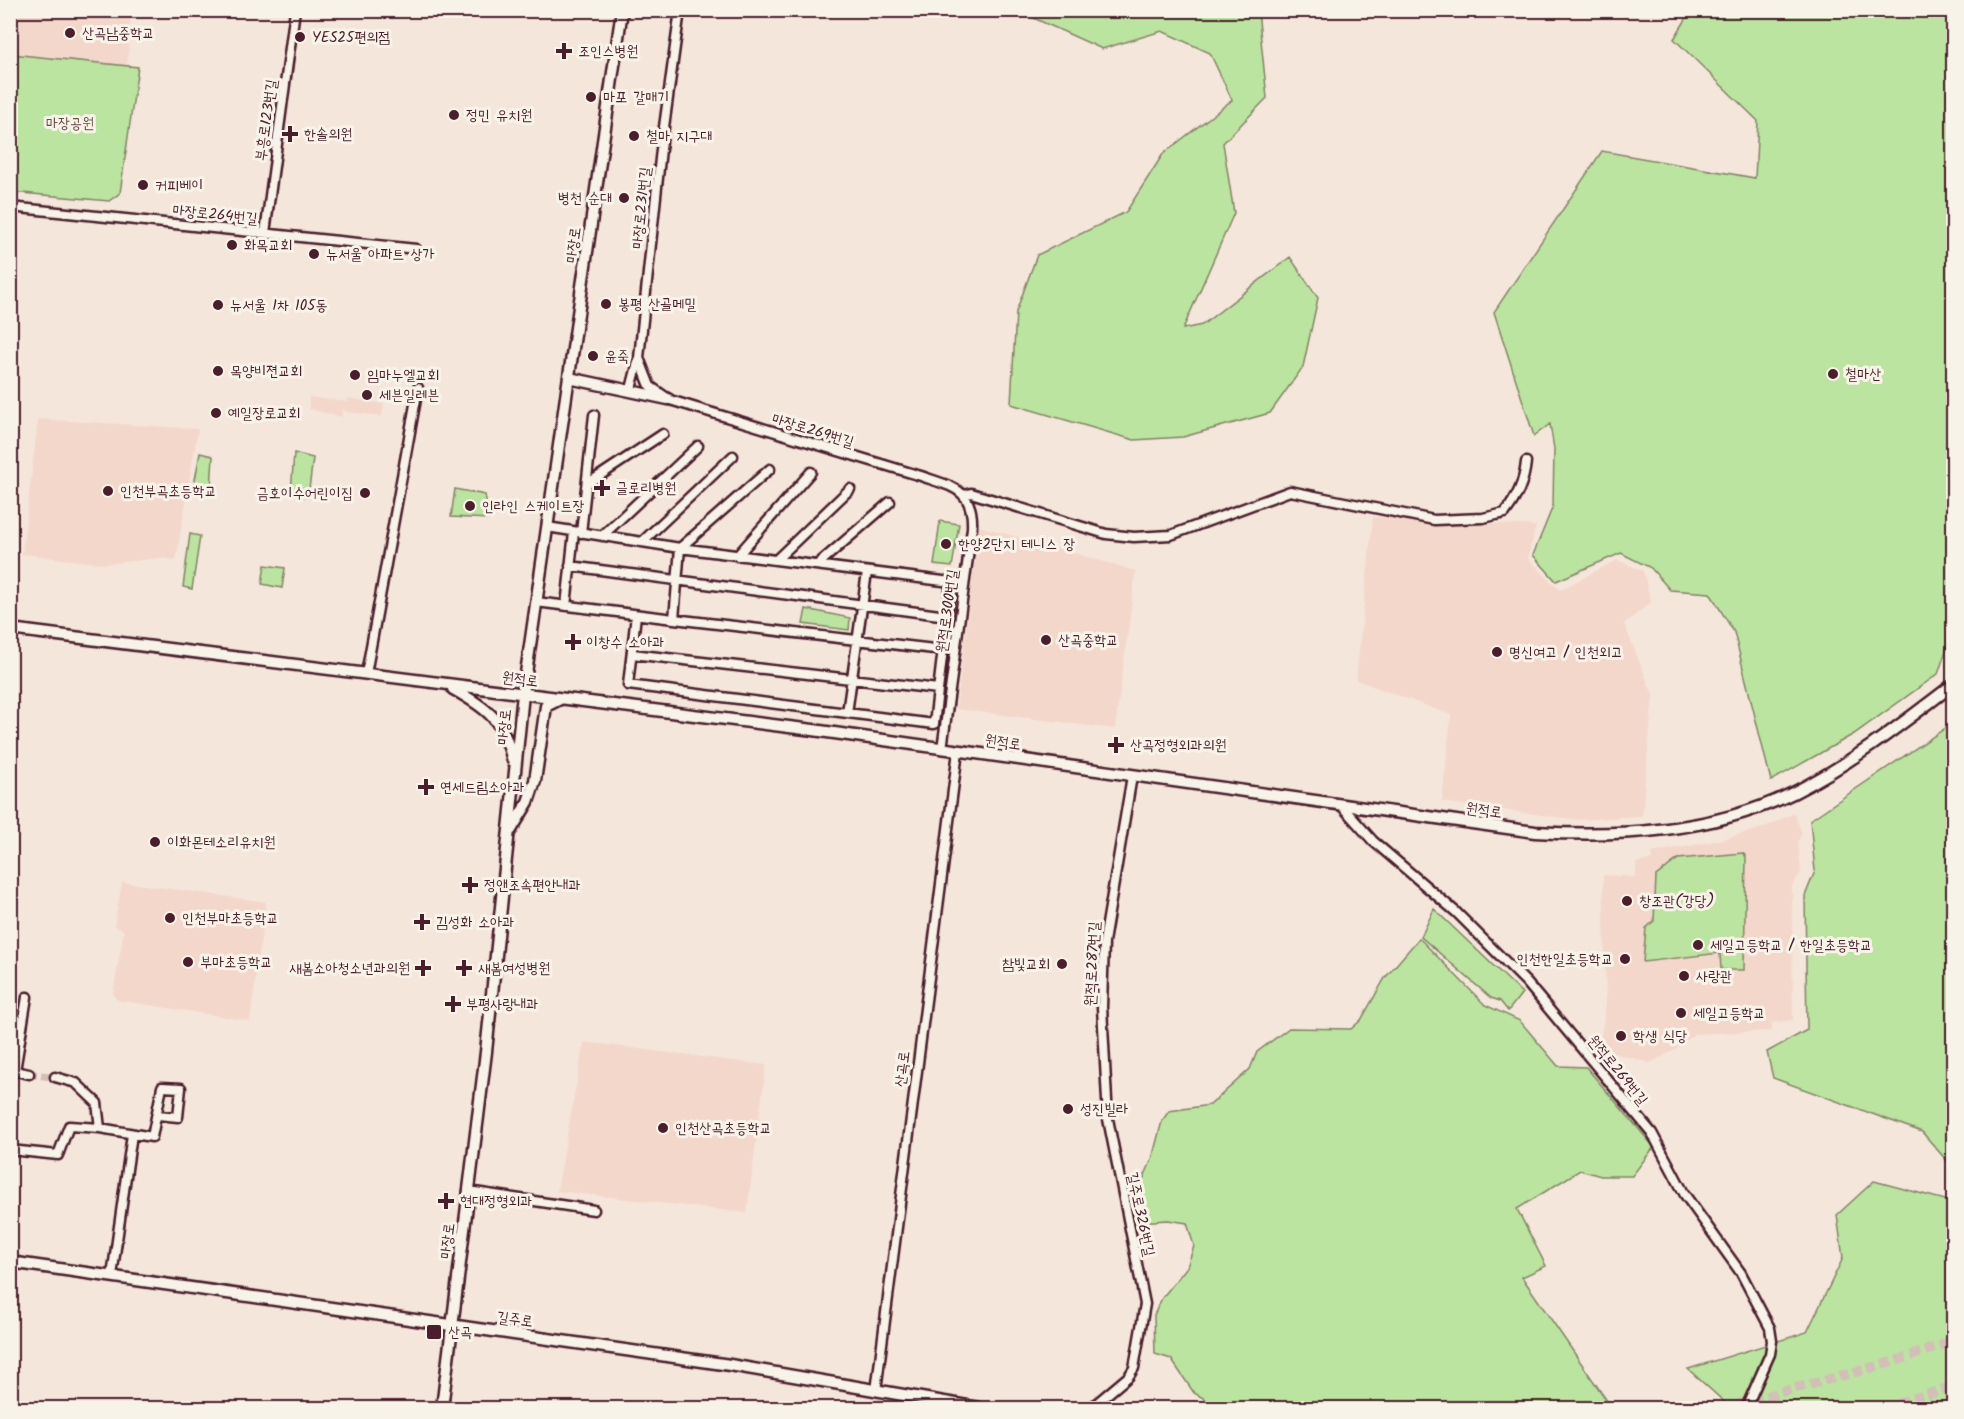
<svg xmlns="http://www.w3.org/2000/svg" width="1964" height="1419" font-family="Kalam,'Poor Story',sans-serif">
	<rect width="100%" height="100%" fill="#f5e6db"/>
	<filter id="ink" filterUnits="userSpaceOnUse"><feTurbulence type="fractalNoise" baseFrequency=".0167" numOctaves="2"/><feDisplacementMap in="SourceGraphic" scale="12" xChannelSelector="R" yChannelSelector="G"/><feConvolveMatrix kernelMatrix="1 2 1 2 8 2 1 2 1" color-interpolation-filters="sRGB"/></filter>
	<g filter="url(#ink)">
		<!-- built -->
		<path fill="#f3d7cb" d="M10,11h121l-4,55 -116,-11z
			M309,397l38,5v-4l37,6 -2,12 -36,-4 -4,-3v8l-33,-8z
			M38,419l160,10 -22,131 -14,-2 -58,6 -82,-10z
			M1373,517l163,9 -8,32 32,32 57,-30 26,11 8,31 -27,22 29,71 -11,121 -63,4 -137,-18 9,-87 -95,-35z
			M979,526l157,45 -21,158 -159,-20z
			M1794,813l8,20 -4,9 3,30 -9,14 1,134 -21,3v8l-78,3 -19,16 -25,13 -51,-14 7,-45 -3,-129 33,2v-14l16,-4v-6l67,-13 44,-12z
			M122,882l144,20 -16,119 -133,-21 -4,-6 11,-64 -10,-4z
			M584,1042l182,23 -19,148 -190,-22z"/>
		<!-- green -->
		<path fill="#bbe4a0" stroke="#828266" stroke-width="1.5" d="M1018,11h240l9,87 -44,45 11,70 -51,116 19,-4 88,-68 28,41 -15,69 -33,46 -87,24 -49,3 -123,-36 5,-92 21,-57 89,-43 37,-58 69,-54 -22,-47 -48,-22 -60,18z
			M1691,11h262v619l-15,44 -84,60 -83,47 -37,-149 -24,-39 -40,-3 -19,-22 -30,-15 -65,28 -23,-26 20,-49 1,-57 -4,-25 -16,12 -40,-124 108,-161 153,27 3,-57 -84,-82z
			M11,54l127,13 -18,126 -11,8 -98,-9z
			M200,453l13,3 -2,33 -17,-4z
			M294,453l19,5 -5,39 -17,-5z
			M455,489l30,6 4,24 -38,-2z
			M940,521l19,3 -7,43 -18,-2z
			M190,534l10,2 -8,53 -9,-2z
			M265,565l20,3 -3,20 -20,-4z
			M806,609l44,9 -1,12 -46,-6z
			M1953,723v445l-31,-36 -149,-54 -6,-26 40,-22 -2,-134 10,-25 -5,-51z
			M1743,853l3,4 -2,113h-23l-1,-17 -77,9 3,-34 8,-7 2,-45 22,-17z
			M1434,909l88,84 -14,18 -8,-10 -9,-3 -70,-61z
			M1419,938l66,67 35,16 38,45 28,1 68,80 -22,29h-31l-21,-6 -63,39 29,57 -24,11 90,131h-391l-27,-15 -23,-34 -16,-5 -1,-39 8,-17 25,-31 7,-21 -7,-23 -19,-3 -29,2 -4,-24 17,-39 10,-38 7,-10 41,-6 40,-36 7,-17 32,-24 62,1 10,-9 24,-42z
			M1874,1181l79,21v206h-222l-43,-39 119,-37 36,-74 -6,-43z"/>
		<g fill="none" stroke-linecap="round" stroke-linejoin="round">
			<!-- minor-tunnel -->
			<path stroke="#d3beb8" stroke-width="8" stroke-dasharray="8 4" stroke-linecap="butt" d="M29,1074l26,3"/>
			<!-- major-tunnel -->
			<path stroke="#d3beb8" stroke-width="10" stroke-dasharray="10 5" stroke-linecap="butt" d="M1723,1408l173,-47 58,-20
				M1884,1408l70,-22"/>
			<!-- minor casing -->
			<g stroke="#4a1f2b" stroke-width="13">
				<path id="minor" d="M680,10l-19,139 -22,209 11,28 20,14 251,76c32,11 53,13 51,52l-30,221
					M10,207l406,42
					M265,233l30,-223
					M631,389l8,-31
					M587,484l76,-50
					M964,495l7,-2 135,41 28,3 37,-2 119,-44 144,29 49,-2 22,-5c12,-16 19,-30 21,-51
					M581,533l13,-118
					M602,536l96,-90
					M642,542l91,-86
					M680,548l90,-79
					M737,556l74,-84
					M776,560l74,-71
					M817,565l73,-63
					M570,566l377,50
					M536,602l138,17 6,-71 -133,-21
					M566,606l8,-74
					M636,615l-8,70 306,39 17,-142 -271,-34
					M674,619l269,31
					M632,654l306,35
					M366,674l52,-286
					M847,713l20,-141
					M1340,804l33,37 83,71 71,71 125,150 33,62 56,78 29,55 2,13 -2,13 -24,54
					M11,1070l18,4
					M15,1071l12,-74
					M55,1077l21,6 21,20 3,25
					M10,1150l48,5 11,-29 31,2 52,9 10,-50 19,1 -3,29 -20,-2
					M468,1191l126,19
					M112,1276l20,-142
					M876,1391l82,-640
					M1091,1408l38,-32 5,-8 11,-64 -37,-185 -6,-112 2,-65 28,-166"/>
			</g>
			<!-- major casing -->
			<g stroke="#4a1f2b" stroke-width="15">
				<path id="major" d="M569,378l99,21
					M10,629l803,101 722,102c87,5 180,0 260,-40 57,-29 108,-69 159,-108
					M453,689c36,20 50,31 60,72
					M511,830l17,-28 7,-21 11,-75 14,-7
					M10,1262l720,103 249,43
					M442,1408l44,-356 37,-358 99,-684"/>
			</g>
			<!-- minor -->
			<use href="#minor" stroke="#f7f3e8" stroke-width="8"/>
			<!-- major -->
			<use href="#major" stroke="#f7f3e8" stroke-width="10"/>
		</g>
	</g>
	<!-- markers -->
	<g fill="#4a1f2b" stroke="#f7f3e8" stroke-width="2">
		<circle cx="70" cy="33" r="6"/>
		<circle cx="300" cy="37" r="6"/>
		<path d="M561 42h6v6h6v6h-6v6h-6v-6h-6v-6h6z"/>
		<circle cx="591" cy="97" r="6"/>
		<circle cx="454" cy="115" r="6"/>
		<path d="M287 125h6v6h6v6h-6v6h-6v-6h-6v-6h6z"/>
		<circle cx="634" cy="136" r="6"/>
		<circle cx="143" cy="185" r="6"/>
		<circle cx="624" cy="198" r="6"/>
		<circle cx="232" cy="245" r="6"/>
		<circle cx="314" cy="254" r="6"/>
		<circle cx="606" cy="304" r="6"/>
		<circle cx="218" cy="305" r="6"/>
		<circle cx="593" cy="356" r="6"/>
		<circle cx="218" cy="371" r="6"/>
		<circle cx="1833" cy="374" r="6"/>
		<circle cx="355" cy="375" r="6"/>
		<circle cx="367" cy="395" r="6"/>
		<circle cx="216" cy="413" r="6"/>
		<path d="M599 479h6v6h6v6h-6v6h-6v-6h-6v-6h6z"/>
		<circle cx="108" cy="491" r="6"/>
		<circle cx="365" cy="493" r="6"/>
		<circle cx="470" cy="506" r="6"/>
		<circle cx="946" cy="544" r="6"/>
		<circle cx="1046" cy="640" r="6"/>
		<path d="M570 633h6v6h6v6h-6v6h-6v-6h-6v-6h6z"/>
		<circle cx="1497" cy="652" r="6"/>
		<path d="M1113 736h6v6h6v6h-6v6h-6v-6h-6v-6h6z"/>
		<path d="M423 778h6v6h6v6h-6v6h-6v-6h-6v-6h6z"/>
		<circle cx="155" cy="842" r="6"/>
		<path d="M467 876h6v6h6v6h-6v6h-6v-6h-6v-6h6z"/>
		<circle cx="1627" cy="901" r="6"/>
		<circle cx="170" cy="918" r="6"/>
		<path d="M419 913h6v6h6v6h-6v6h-6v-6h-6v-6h6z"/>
		<circle cx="1698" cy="945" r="6"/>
		<circle cx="1625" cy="959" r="6"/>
		<circle cx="188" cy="962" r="6"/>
		<circle cx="1062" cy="964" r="6"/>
		<path d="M420 959h6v6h6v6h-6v6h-6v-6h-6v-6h6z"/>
		<path d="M461 959h6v6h6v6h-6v6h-6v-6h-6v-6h6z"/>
		<circle cx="1684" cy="976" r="6"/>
		<path d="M450 995h6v6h6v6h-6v6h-6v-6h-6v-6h6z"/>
		<circle cx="1681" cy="1013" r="6"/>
		<circle cx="1621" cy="1036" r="6"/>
		<circle cx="1068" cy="1109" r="6"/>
		<circle cx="663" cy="1128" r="6"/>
		<path d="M443 1192h6v6h6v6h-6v6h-6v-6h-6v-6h6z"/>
		<rect x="426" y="1324" width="16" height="16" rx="3"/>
	</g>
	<g text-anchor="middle" stroke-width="6" stroke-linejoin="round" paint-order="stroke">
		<!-- poi labels -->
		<g font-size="15" fill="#4a1f2b" stroke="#f7f3e8" text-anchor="start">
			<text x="82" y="38">산곡남중학교</text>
			<text x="312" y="42">YES25편의점</text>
			<text x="578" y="56">조인스병원</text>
			<text x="603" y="102">마포 갈매기</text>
			<text x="466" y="120">정민 유치원</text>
			<text x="304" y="139">한솔의원</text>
			<text x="646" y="141">철마 지구대</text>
			<text x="155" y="190">커피베이</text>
			<text x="612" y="203" text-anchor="end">병천 순대</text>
			<text x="244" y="250">화목교회</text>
			<text x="326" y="259">뉴서울 아파트 상가</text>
			<text x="618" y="309">봉평 산골메밀</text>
			<text x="230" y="310">뉴서울 1차 105동</text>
			<text x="605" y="361">윤죽</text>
			<text x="230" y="376">목양비젼교회</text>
			<text x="1845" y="379">철마산</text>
			<text x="367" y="380">임마누엘교회</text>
			<text x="379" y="400">세븐일레븐</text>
			<text x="228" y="418">예일장로교회</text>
			<text x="616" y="493">글로리병원</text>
			<text x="120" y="496">인천부곡초등학교</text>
			<text x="353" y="498" text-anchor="end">금호이수어린이집</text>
			<text x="482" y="511">인라인 스케이트장</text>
			<text x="958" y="549">한양2단지 테니스 장</text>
			<text x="1058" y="645">산곡중학교</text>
			<text x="586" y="647">이창수 소아과</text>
			<text x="1509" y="657">명신여고 / 인천외고</text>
			<text x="1130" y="750">산곡정형외과의원</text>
			<text x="440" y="792">연세드림소아과</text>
			<text x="167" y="847">이화몬테소리유치원</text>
			<text x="484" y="890">정앤조속편안내과</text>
			<text x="1639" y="906">창조관(강당)</text>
			<text x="182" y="923">인천부마초등학교</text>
			<text x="436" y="927">김성화 소아과</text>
			<text x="1710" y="950">세일고등학교 / 한일초등학교</text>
			<text x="1613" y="964" text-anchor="end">인천한일초등학교</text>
			<text x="200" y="967">부마초등학교</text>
			<text x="1050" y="969" text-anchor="end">참빛교회</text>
			<text x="410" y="973" text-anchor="end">새봄소아청소년과의원</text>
			<text x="478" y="973">새봄여성병원</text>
			<text x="1696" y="981">사랑관</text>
			<text x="466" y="1009">부평사랑내과</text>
			<text x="1693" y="1018">세일고등학교</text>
			<text x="1633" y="1041">학생 식당</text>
			<text x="1080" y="1114">성진빌라</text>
			<text x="675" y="1133">인천산곡초등학교</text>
			<text x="460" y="1206">현대정형외과</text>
			<text x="448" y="1337">산곡</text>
		</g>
		<!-- street labels -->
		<g font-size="15" fill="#4a1f2b" stroke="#f7f3e8">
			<text transform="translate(266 120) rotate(-82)" y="5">부흥로123번길</text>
			<text transform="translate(641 208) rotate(-84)" y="5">마장로231번길</text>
			<text transform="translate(215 214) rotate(6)" y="5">마장로264번길</text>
			<text transform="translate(573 245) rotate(-82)" y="5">마장로</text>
			<text transform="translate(813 430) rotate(17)" y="5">마장로269번길</text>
			<text transform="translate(947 611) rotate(-82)" y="5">원적로300번길</text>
			<text transform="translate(520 679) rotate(7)" y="5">원적로</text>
			<text transform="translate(504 727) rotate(-84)" y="5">마장로</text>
			<text transform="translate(1003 742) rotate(8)" y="5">원적로</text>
			<text transform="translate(1484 810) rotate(8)" y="5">원적로</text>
			<text transform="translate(1092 964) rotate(-87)" y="5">원적로287번길</text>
			<text transform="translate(902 1069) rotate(-83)" y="5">산곡로</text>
			<text transform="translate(1618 1070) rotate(51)" y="5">원적로269번길</text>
			<text transform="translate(1141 1214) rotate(78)" y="5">길주로326번길</text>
			<text transform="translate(447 1241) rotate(-83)" y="5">마장로</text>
			<text transform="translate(515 1319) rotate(8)" y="5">길주로</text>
		</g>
		<!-- park labels -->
		<g font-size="15" fill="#665048" stroke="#f7f3e8">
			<text x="70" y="128">마장공원</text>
		</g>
	</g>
	<!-- margin -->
	<rect width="1964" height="1419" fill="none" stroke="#f7f3e8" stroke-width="36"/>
	<rect x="18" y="18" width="1928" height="1383" fill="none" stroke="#4a1f2b" stroke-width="2" filter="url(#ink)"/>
</svg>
